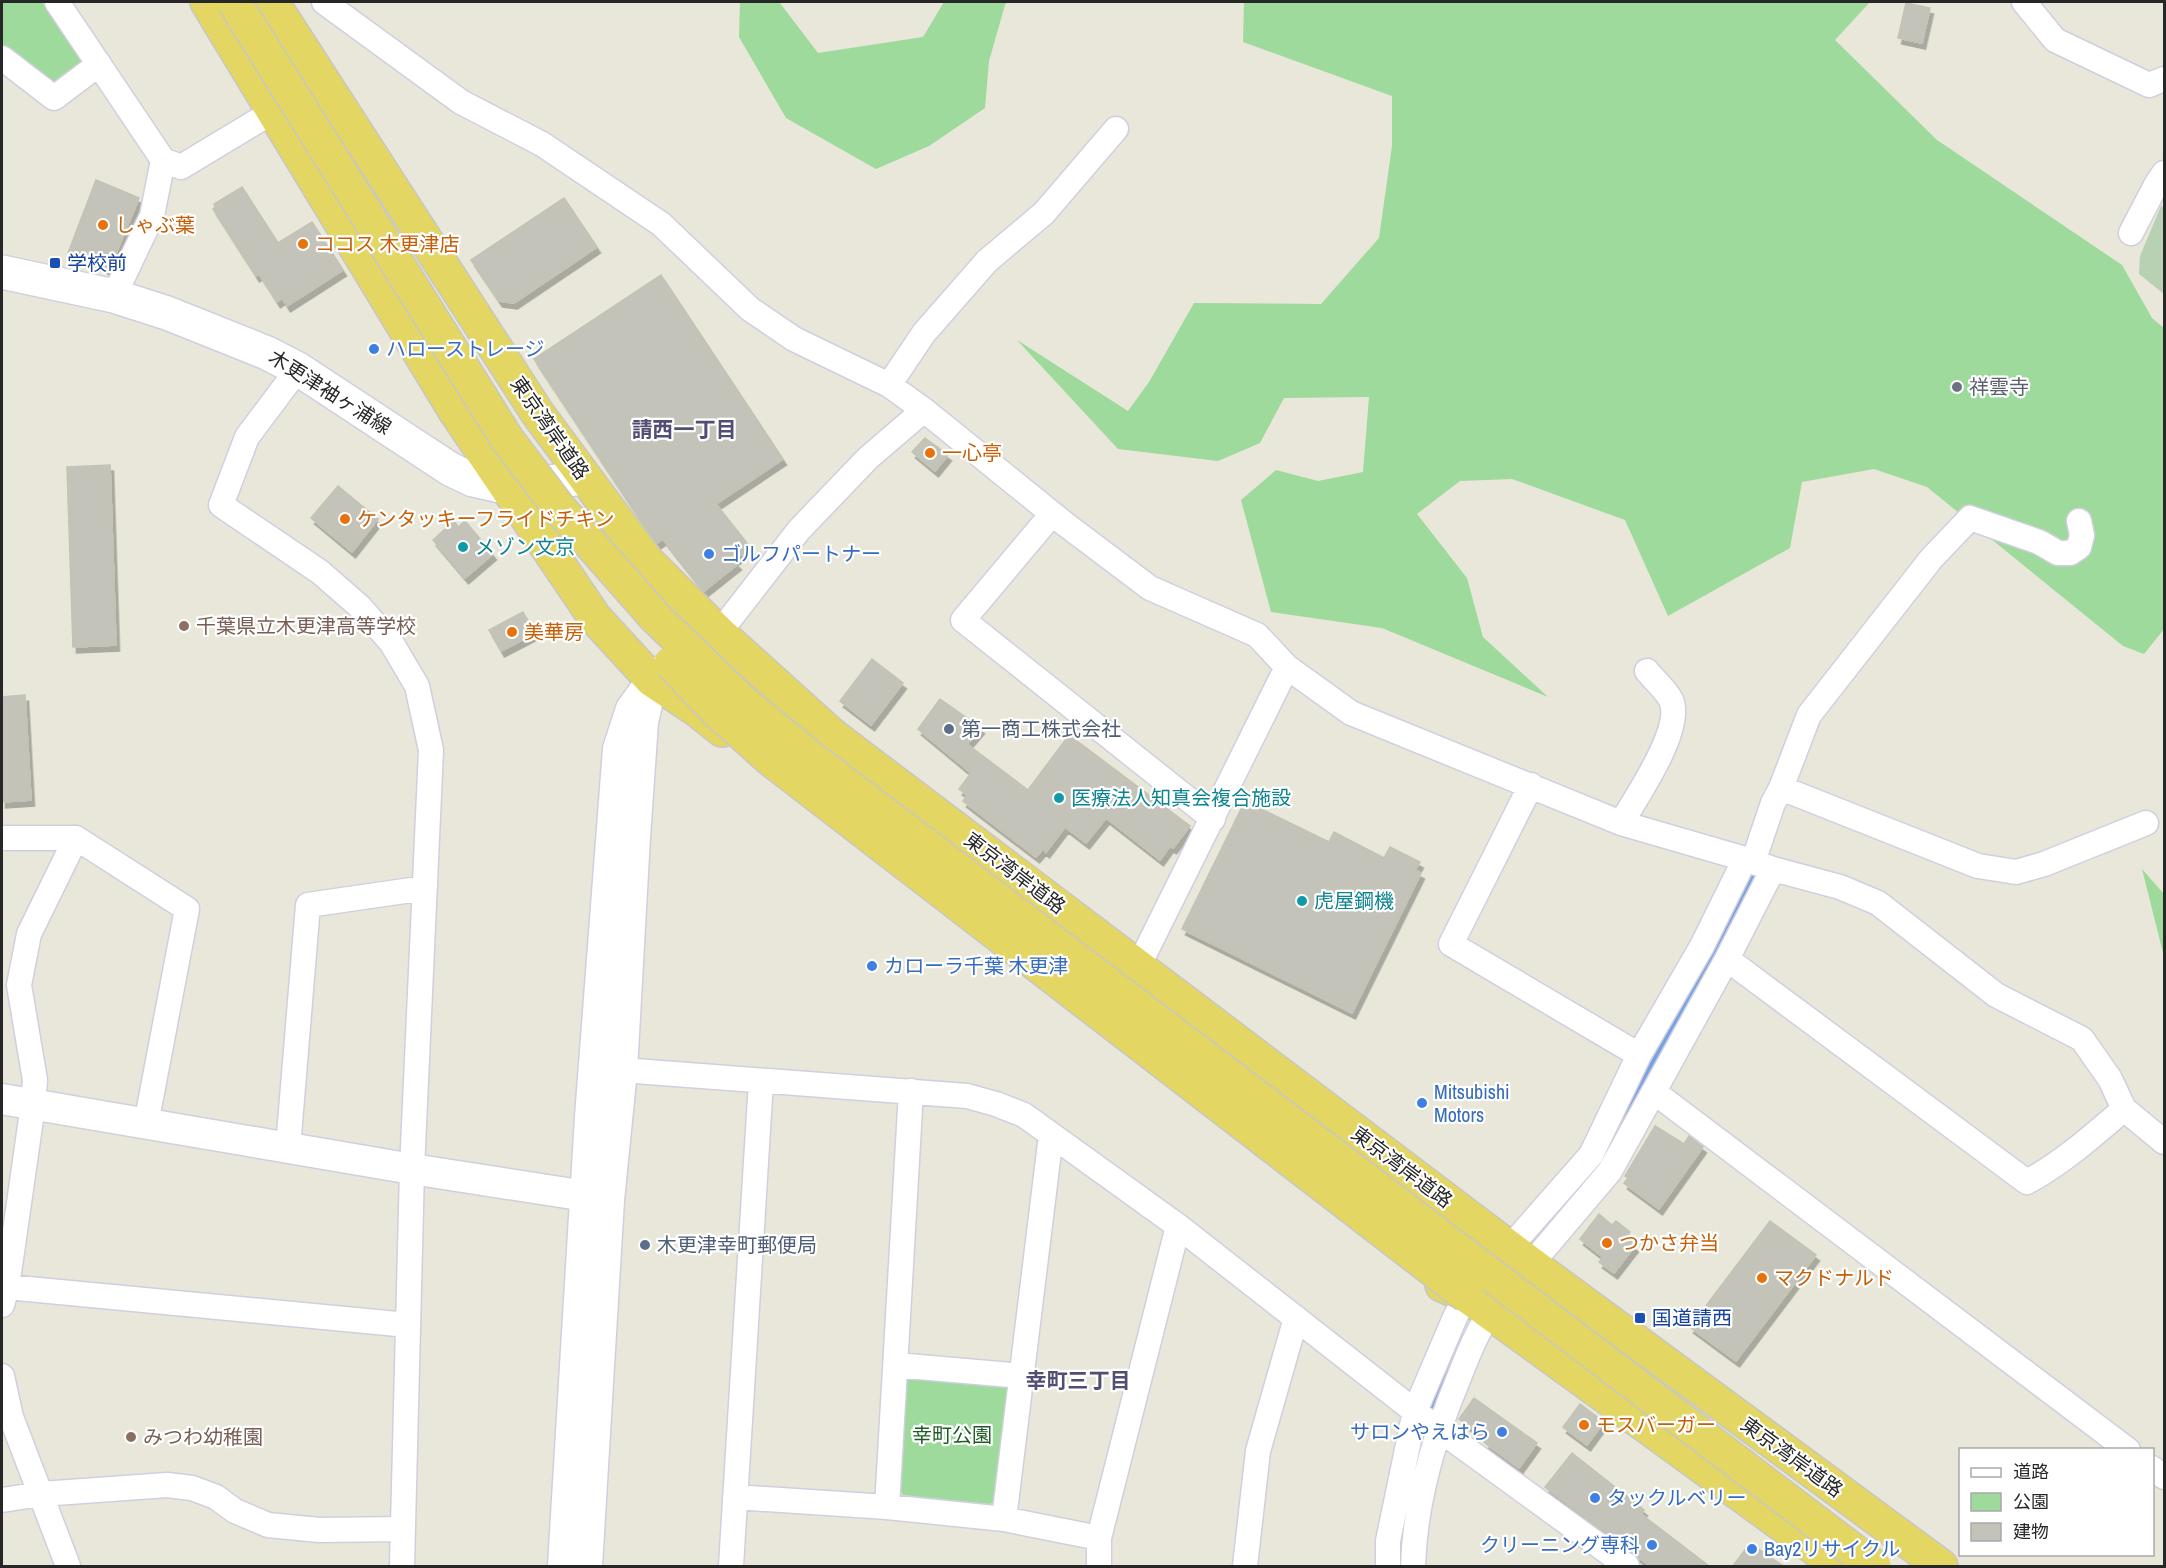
<svg xmlns="http://www.w3.org/2000/svg" width="2166" height="1568" font-family="'Archivo Narrow','Noto Sans JP',sans-serif">
	<defs>
		<filter id="shadow"><feDropShadow dx="3.5" dy="6" stdDeviation="0" flood-color="#0004"/></filter>
	</defs>
	<rect width="100%" height="100%" fill="#e8e7da"/>
	<!-- green -->
	<path fill="#9dda9b" d="M2,2h40l18,25 30,34 -36,26 -52,-42z
		M740,2h40v1l38,50 105,-16 21,-35h63l-2,3 -16,56 -4,47 -56,38 -53,23 -90,-51 -47,-81z
		M1244,2h626l-35,38 102,100 185,125 30,53 12,10v301l-20,25 -21,-8 -196,-159 -53,-18 -72,13 -12,66 -122,68 -43,-96 -113,-41 -52,2 -43,33 50,64 16,59 65,60 -166,-69 -111,-16 -30,-112 35,-30 42,11 45,-9 6,-75 -85,1 -24,45 -42,18 -100,-12 -101,-109 111,71 21,-29 45,-79 127,1 58,-66 13,-92v-50l-149,-54z
		M2142,869l22,25v63z
		M906,1376l100,5 3,7 -13,114 -7,2 -86,-9 -6,-8z"/>
	<!-- cemetery -->
	<path fill="#b8d1b3" d="M2161,206l3,1v87l-25,-20 1,-18z"/>
	<g fill="none" stroke-linecap="round" stroke-linejoin="round">
		<!-- stream -->
		<path stroke="#76a3e2" stroke-width="6" d="M1610,1143l146,-272
			M1573,1194l13,-15
			M1430,1417l24,-61"/>
	</g>
	<!-- building -->
	<path fill="#c4c3ba" stroke="#c3c3b4" stroke-width="1.5" filter="url(#shadow)" d="M1906,3l24,5 -8,35 -24,-5z
		M96,180l43,18 -30,72 -41,-17z
		M242,187l36,56 34,-21 31,48 -56,36 -5,-8 -5,4 -18,-28 -3,2 -43,-67 2,-2 -1,-3z
		M564,198l33,49 -83,56 -15,-2 -28,-41z
		M661,275l122,184 -67,45 35,44 -17,12 4,4 -34,27 -41,-52 -6,4 -8,-10 -115,-174z
		M925,438l23,17 -13,16 -23,-19z
		M110,465l6,180 -43,2 -6,-180z
		M338,486l40,33 -26,33 -41,-34z
		M454,521l4,6 7,-6 28,33 -28,24 -32,-38z
		M523,612l11,22 -33,17 -12,-21z
		M872,659l31,24 -32,42 -31,-24z
		M25,695l6,105 -29,2v-105z
		M940,699l41,29 -14,16 61,46 41,-55 121,91 -17,22 -3,-2 -10,14 -54,-42 -20,25 -21,-16 -19,25 -3,-3 -7,8 -73,-56 4,-6 -8,-6 12,-16 -53,-44z
		M1245,801l84,41 5,-10 50,26 6,-11 30,15 -5,8 6,3 -69,140 -170,-84z
		M1655,1126l29,18 5,-8 14,11 -44,62 -35,-26 4,-5 -3,-2z
		M1599,1214l13,11 4,-4 14,11 -5,7 10,7 -21,27 -15,-11 4,-5 -23,-18z
		M1770,1221l46,34 -80,106 -46,-34z
		M1474,1398l63,45 -18,25 -34,-25 2,-3 -28,-21z
		M1580,1404l24,18 -17,23 -24,-18z
		M1572,1453l72,57 -3,4 68,52h-59l-105,-79z
		M1750,1543l33,23h-50z"/>
	<g fill="none" stroke-linecap="round" stroke-linejoin="round">
		<!-- minor casing -->
		<g stroke="#d1cfdf" stroke-width="27">
			<path id="minor" d="M57,2l106,158 18,7 93,-56
				M324,2l137,100 81,42 119,80 89,85 44,30 95,46 35,25 141,114 85,64 107,47 30,32 64,46 270,110 124,36 28,10 67,18 38,16 118,92 86,44 28,40 14,30 40,33
				M2024,2l31,38 94,45 15,-6
				M2,58l52,40 45,-34
				M2131,233l25,-48 8,-12
				M114,296l38,-80 11,-56
				M298,369l-51,68 -26,68 99,67 39,34 32,36 26,44 14,64 -19,419 -10,397
				M889,385l35,-52 63,-72 57,-48 72,-84
				M1052,514l-89,106 250,199
				M719,633l80,-103 69,-72 56,-48
				M1531,785l-80,159 188,111
				M1781,788l28,-73 122,-156 39,-41 69,24 19,11h12l9,-6 3,-12 -3,-14
				M1621,823c15,-25 63,-95 50,-123 -5,-10 -17,-20 -24,-29
				M2,838h74l111,71 -41,215
				M1753,862l20,-59 8,-15 197,78 38,6 28,-8 102,-41
				M1727,959l300,223c35,-19 67,-47 97,-73
				M1138,967l149,-300
				M622,1070l345,26 29,8 28,11 154,111 244,191 205,149
				M1654,1092l474,358
				M288,1147l20,-242 117,-17
				M7,1287l401,38
				M2,1305l5,-18 26,-182 2,-25 -16,-95 10,-51 47,-96
				M896,1365l126,11
				M2,1376l9,41 57,149
				M2152,1468l12,9
				M735,1497l152,10 117,12 95,19
				M2,1500l39,-6 126,-9 25,3 24,9 19,14 33,14 51,5 84,-1
				M887,1507l24,-416
				M1004,1519l47,-384
				M731,1566l30,-485
				M1099,1566v-28l79,-312
				M1245,1566l13,-115 38,-133
				M1388,1566v-25l27,-130 41,-96 11,-19 124,-141 48,-100 63,-109 43,-87
				M1413,1566c2,-65 20,-126 45,-186 9,-23 18,-46 31,-66l121,-143 117,-212 46,-90"/>
		</g>
		<!-- tertiary casing -->
		<g stroke="#d1cfdf" stroke-width="33">
			<path id="tertiary" d="M2,1099l410,70 193,30
				M563,1566l27,-449 28,-368 13,-40 21,-29 17,-15
				M587,1566l22,-366 13,-130 13,-233 8,-115 4,-18"/>
		</g>
		<!-- secondary casing -->
		<g stroke="#d1cfdf" stroke-width="36">
			<path id="secondary" d="M2,272l112,24 53,17 100,40 31,16 152,100 23,11 31,7 80,-9"/>
		</g>
		<!-- trunk casing -->
		<g stroke="#c7c7c7" stroke-width="36">
			<path id="trunk" d="M207,2l248,409 140,207 57,62 45,30 25,20
				M272,2l266,412 109,147 72,72 112,101 26,20 674,510 410,302
				M1442,1285l25,11 372,270"/>
		</g>
		<!-- minor -->
		<use href="#minor" stroke="#fff" stroke-width="24"/>
		<!-- tertiary -->
		<use href="#tertiary" stroke="#fff" stroke-width="30"/>
		<!-- secondary -->
		<use href="#secondary" stroke="#fff" stroke-width="33"/>
		<!-- trunk -->
		<use href="#trunk" stroke="#e3d663" stroke-width="33"/>
		<!-- trunk-bridge casing -->
		<g stroke="#c7c7c7" stroke-width="36" stroke-linecap="butt">
			<path id="trunk-bridge" d="M234,2l273,437 53,70 95,108 88,85 68,56 1063,808
				M671,663l48,50 51,46 697,537"/>
		</g>
		<!-- trunk-bridge -->
		<use href="#trunk-bridge" stroke="#e3d663" stroke-width="33"/>
	</g>
	<!-- markers -->
	<g fill="#e8710a" stroke="#fff" stroke-width="2">
		<circle cx="103" cy="225" r="6"/>
		<circle cx="303" cy="244" r="6"/>
		<circle cx="930" cy="453" r="6"/>
		<circle cx="345" cy="519" r="6"/>
		<circle cx="512" cy="632" r="6"/>
		<circle cx="1607" cy="1243" r="6"/>
		<circle cx="1762" cy="1278" r="6"/>
		<circle cx="1584" cy="1425" r="6"/>
	</g>
	<g fill="#1a4fb4" stroke="#fff" stroke-width="2">
		<rect x="49" y="257" width="12" height="12" rx="3"/>
		<rect x="1634" y="1312" width="12" height="12" rx="3"/>
	</g>
	<g fill="#3f7fe0" stroke="#fff" stroke-width="2">
		<circle cx="374" cy="349" r="6"/>
		<circle cx="709" cy="554" r="6"/>
		<circle cx="872" cy="966" r="6"/>
		<circle cx="1422" cy="1103" r="6"/>
		<circle cx="1502" cy="1432" r="6"/>
		<circle cx="1595" cy="1498" r="6"/>
		<circle cx="1652" cy="1545" r="6"/>
		<circle cx="1752" cy="1549" r="6"/>
	</g>
	<circle fill="#6b7280" stroke="#fff" stroke-width="2" cx="1957" cy="387" r="6"/>
	<g fill="#0f9aa8" stroke="#fff" stroke-width="2">
		<circle cx="463" cy="547" r="6"/>
		<circle cx="1059" cy="798" r="6"/>
		<circle cx="1302" cy="901" r="6"/>
	</g>
	<g fill="#8d6e63" stroke="#fff" stroke-width="2">
		<circle cx="184" cy="626" r="6"/>
		<circle cx="131" cy="1437" r="6"/>
	</g>
	<g fill="#5c6f8a" stroke="#fff" stroke-width="2">
		<circle cx="949" cy="729" r="6"/>
		<circle cx="645" cy="1245" r="6"/>
	</g>
	<g text-anchor="middle" stroke-width="4.5" stroke-linejoin="round" paint-order="stroke">
		<!-- food labels -->
		<g font-size="20" fill="#c56008" stroke="#fff" text-anchor="start">
			<text x="115" y="232">しゃぶ葉</text>
			<text x="315" y="251">ココス 木更津店</text>
			<text x="942" y="460">一心亭</text>
			<text x="357" y="526">ケンタッキーフライドチキン</text>
			<text x="524" y="639">美華房</text>
			<text x="1619" y="1250">つかさ弁当</text>
			<text x="1774" y="1285">マクドナルド</text>
			<text x="1596" y="1432">モスバーガー</text>
		</g>
		<!-- transit labels -->
		<g font-size="20" fill="#164399" stroke="#fff" text-anchor="start">
			<text x="67" y="270">学校前</text>
			<text x="1652" y="1325">国道請西</text>
		</g>
		<!-- shop labels -->
		<g font-size="20" fill="#366cbe" stroke="#fff" text-anchor="start">
			<text x="386" y="356">ハローストレージ</text>
			<text x="721" y="561">ゴルフパートナー</text>
			<text x="884" y="973">カローラ千葉 木更津</text>
			<text x="1434" y="1099">Mitsubishi<tspan x="1434" dy="23">Motors</tspan></text>
			<text x="1490" y="1439" text-anchor="end">サロンやえはら</text>
			<text x="1607" y="1505">タックルベリー</text>
			<text x="1640" y="1552" text-anchor="end">クリーニング専科</text>
			<text x="1764" y="1556">Bay2リサイクル</text>
		</g>
		<!-- worship labels -->
		<g font-size="20" fill="#5b616d" stroke="#fff" text-anchor="start">
			<text x="1969" y="394">祥雲寺</text>
		</g>
		<!-- street labels -->
		<g font-size="20" fill="#272727" stroke="#fff">
			<text transform="translate(330 392) rotate(32)" y="7">木更津袖ヶ浦線</text>
			<text transform="translate(550 428) rotate(55)" y="7">東京湾岸道路</text>
			<text transform="translate(1015 873) rotate(37)" y="7">東京湾岸道路</text>
			<text transform="translate(1402 1167) rotate(37)" y="7">東京湾岸道路</text>
			<text transform="translate(1792 1457) rotate(36)" y="7">東京湾岸道路</text>
		</g>
		<!-- culture labels -->
		<g font-size="20" fill="#0d838f" stroke="#fff" text-anchor="start">
			<text x="475" y="554">メゾン文京</text>
			<text x="1071" y="805">医療法人知真会複合施設</text>
			<text x="1314" y="908">虎屋鋼機</text>
		</g>
		<!-- education labels -->
		<g font-size="20" fill="#785e54" stroke="#fff" text-anchor="start">
			<text x="196" y="633">千葉県立木更津高等学校</text>
			<text x="143" y="1444">みつわ幼稚園</text>
		</g>
		<!-- service labels -->
		<g font-size="20" fill="#4e5e75" stroke="#fff" text-anchor="start">
			<text x="961" y="736">第一商工株式会社</text>
			<text x="657" y="1252">木更津幸町郵便局</text>
		</g>
		<!-- park labels -->
		<g font-size="20" fill="#205c26" stroke="#fff">
			<text x="952" y="1442">幸町公園</text>
		</g>
		<!-- neighbourhood labels -->
		<g font-size="21" font-weight="bold" fill="#524d73" stroke="#fff">
			<text x="684" y="437">請西一丁目</text>
			<text x="1078" y="1388">幸町三丁目</text>
		</g>
	</g>
	<!-- border -->
	<rect width="2166" height="1568" fill="none" stroke="#272727" stroke-width="6"/>
	<!-- legend -->
	<rect x="1959" y="1448" width="195" height="108" fill="#ffffff" stroke="#a9a9a9" stroke-width="1.5"/>
	<rect x="1971" y="1468" width="30" height="9" fill="#ffffff" stroke="#a9a9a9" stroke-width="1.5"/>
	<text x="2013" y="1478" font-size="18" fill="#272727">道路</text>
	<rect x="1971" y="1493" width="30" height="18" fill="#9dda9b" stroke="#a9a9a9" stroke-width="1.5"/>
	<text x="2013" y="1508" font-size="18" fill="#272727">公園</text>
	<rect x="1971" y="1523" width="30" height="18" fill="#c4c3ba" stroke="#a9a9a9" stroke-width="1.5"/>
	<text x="2013" y="1538" font-size="18" fill="#272727">建物</text>
</svg>
